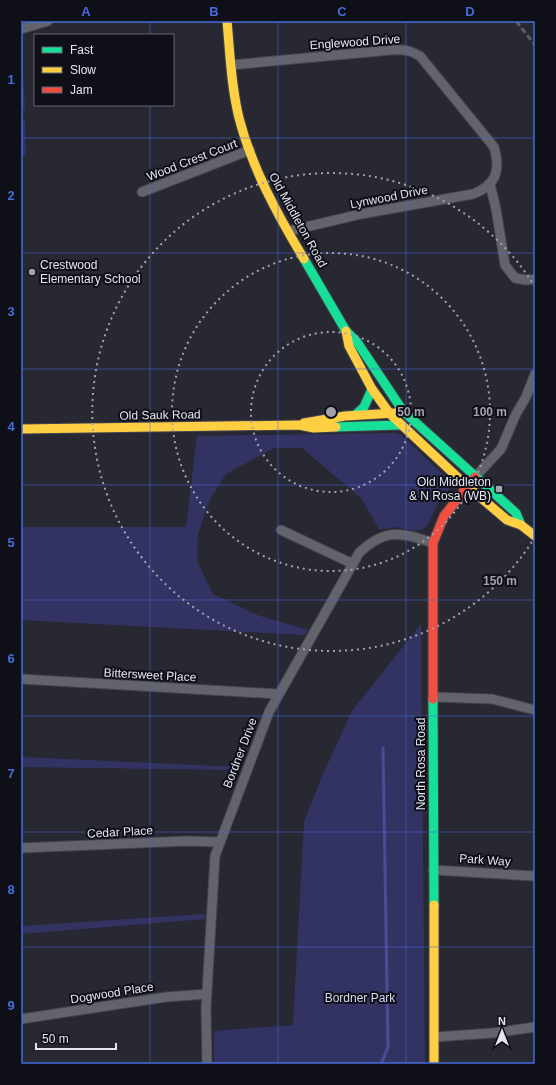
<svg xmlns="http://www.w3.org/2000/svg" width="556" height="1085" font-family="Arial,sans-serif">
	<rect width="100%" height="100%" fill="#282832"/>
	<!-- green -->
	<path fill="#333363" d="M21,74h2l2,36h-4z
		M21,119h4l1,36 -5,1z
		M395,433l6,2 47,44 1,11 -13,17 -9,19 -4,3 -7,2 -20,-4 -16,3 -19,-32 -59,-50h-28l-48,26 -16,25 -12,35 -1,27 16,33 44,21 51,15 -3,5 -284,-15v-93h165l11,-91z
		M421,624l4,440h-211v-33l79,-6 11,-203 18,-46 30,-65z
		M21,757l219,10 -2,3 -217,-3z
		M205,914v5l-184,15v-8z"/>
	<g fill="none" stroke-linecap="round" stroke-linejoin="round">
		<!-- stream -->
		<path stroke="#4c4b95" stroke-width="3" d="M381,1064l7,-17 -5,-299"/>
		<!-- street casing -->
		<g stroke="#44444d" stroke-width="11">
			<path id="street" d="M21,29l27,-8
				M231,65l160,-15c11,-1 19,0 29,6l74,91c7,24 2,38 -21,47l-112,20 -72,17
				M490,184l6,25 9,56 10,13 11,2 9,-1
				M142,192l108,-42
				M475,477l26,-28 15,-35 10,-17 9,-23
				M281,530l72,34
				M21,679l257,15
				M434,697l58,2 43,11
				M21,848l166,-7 33,1
				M433,870l102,6
				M21,1019l145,-22 41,-3
				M434,1037l59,-4 42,-6
				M207,1064l-1,-56 9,-152 54,-144 90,-159c26,-25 42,-21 74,-10"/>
		</g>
		<!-- fast casing -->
		<g stroke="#44444d" stroke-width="11">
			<path id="fast" d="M304,259l42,72 11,11 46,69 113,102 5,12
				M355,415l9,-8 8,-18
				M336,427l63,-2
				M433,699l1,206"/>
		</g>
		<!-- slow casing -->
		<g stroke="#44444d" stroke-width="11">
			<path id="slow" d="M227,21c3,32 4,65 12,97 13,50 38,96 65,141
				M346,331l3,15 23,43 18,25 77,72 40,34 14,5 14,11
				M304,423l41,-7 50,-3
				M21,429l278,-4 15,3 22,-1
				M434,905v159"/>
		</g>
		<!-- jam casing -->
		<g stroke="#44444d" stroke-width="11">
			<path id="jam" d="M433,699v-156l11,-27 31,-39"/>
		</g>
		<!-- street -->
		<use href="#street" stroke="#62636b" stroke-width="9"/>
		<!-- fast -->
		<use href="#fast" stroke="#16e098" stroke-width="9"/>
		<!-- slow -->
		<use href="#slow" stroke="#ffcf43" stroke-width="9"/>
		<!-- jam -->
		<use href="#jam" stroke="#f24e42" stroke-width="9"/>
		<!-- rail -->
		<path stroke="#5e5e65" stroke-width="3" stroke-dasharray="6 3" stroke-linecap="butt" d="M516,21l19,24"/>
	</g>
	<!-- grid -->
	<path fill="none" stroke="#456cdd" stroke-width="1" stroke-opacity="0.55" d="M150,21v14M278,21v1043M406,21v1043M150,105v959M21,138h514M21,253h514M21,369h514M21,485h514M21,600h514M21,716h514M21,832h514M21,947h514"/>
	<!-- distance rings -->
	<g fill="none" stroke="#a2a3ae" stroke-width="2" stroke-dasharray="2 4">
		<circle cx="331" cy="412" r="80"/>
		<circle cx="331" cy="412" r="159"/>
		<path d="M535 537A239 239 0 1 1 535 287"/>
	</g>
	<!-- markers -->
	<g fill="#a2a3ae" stroke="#0e0f17" stroke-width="1.5">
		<circle cx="32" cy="272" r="4"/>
		<rect x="495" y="485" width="8" height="8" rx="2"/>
	</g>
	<g text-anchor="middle" stroke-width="4" stroke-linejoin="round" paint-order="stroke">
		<!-- street labels -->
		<g font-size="12" fill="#e4e5f1" stroke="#0e0f17">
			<text transform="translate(355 42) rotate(-4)" y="4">Englewood Drive</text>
			<text transform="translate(192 160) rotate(-21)" y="4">Wood Crest Court</text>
			<text transform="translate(389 197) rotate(-11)" y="4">Lynwood Drive</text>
			<text transform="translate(298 220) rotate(61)" y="4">Old Middleton Road</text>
			<text transform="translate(160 415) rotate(-1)" y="4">Old Sauk Road</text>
			<text transform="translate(150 675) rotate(3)" y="4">Bittersweet Place</text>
			<text transform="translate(240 753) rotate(-69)" y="4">Bordner Drive</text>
			<text transform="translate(421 764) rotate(-90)" y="4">North Rosa Road</text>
			<text transform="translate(120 832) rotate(-3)" y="4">Cedar Place</text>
			<text transform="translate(485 860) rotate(4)" y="4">Park Way</text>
			<text transform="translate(112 993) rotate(-9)" y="4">Dogwood Place</text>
		</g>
		<!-- poi labels -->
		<g font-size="12" fill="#e4e5f1" stroke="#0e0f17" text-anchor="start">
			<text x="40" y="269">Crestwood<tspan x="40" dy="14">Elementary School</tspan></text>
			<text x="491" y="486" text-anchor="end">Old Middleton<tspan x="491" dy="14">&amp; N Rosa (WB)</tspan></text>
		</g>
		<!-- park labels -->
		<g font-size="12" fill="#d6d8ef" stroke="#0e0f17">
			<text x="360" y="1002">Bordner Park</text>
		</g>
	</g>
	<circle cx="331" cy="412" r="6" fill="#a2a3ae" stroke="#0e0f17" stroke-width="2"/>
	<g font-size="12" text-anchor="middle" font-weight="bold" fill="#a2a3ae" stroke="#0e0f17" stroke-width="4" stroke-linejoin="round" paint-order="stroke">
		<text x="411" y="416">50 m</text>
		<text x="490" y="416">100 m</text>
		<text x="500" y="585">150 m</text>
	</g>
	<!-- border -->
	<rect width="556" height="1085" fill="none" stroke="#0e0f17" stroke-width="44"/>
	<!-- legend -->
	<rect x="34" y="34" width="140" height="72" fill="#0e0f17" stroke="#64656e"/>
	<rect x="42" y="47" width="20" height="6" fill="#16e098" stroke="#64656e"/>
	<text x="70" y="54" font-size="12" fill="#e4e5f1">Fast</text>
	<rect x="42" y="67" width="20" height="6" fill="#ffcf43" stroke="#64656e"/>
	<text x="70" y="74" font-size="12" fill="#e4e5f1">Slow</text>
	<rect x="42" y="87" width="20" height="6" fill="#f24e42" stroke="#64656e"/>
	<text x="70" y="94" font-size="12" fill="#e4e5f1">Jam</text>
	<!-- north arrow -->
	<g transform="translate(502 1031)" stroke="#0e0f17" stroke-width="3" paint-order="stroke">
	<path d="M0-3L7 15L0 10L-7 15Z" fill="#e4e5f1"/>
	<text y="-6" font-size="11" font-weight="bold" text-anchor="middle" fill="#e4e5f1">N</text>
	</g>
	<!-- scale -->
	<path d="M36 1043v6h80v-6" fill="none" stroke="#e4e5f1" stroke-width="2"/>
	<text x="42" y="1043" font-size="12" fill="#e4e5f1" stroke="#0e0f17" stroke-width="3" paint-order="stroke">50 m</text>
	<rect x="22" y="22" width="512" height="1041" fill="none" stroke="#456cdd" stroke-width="1.5"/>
	<g font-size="13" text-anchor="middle" font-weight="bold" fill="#456cdd">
		<text x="86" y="16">A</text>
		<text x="214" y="16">B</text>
		<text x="342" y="16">C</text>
		<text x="470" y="16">D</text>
		<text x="11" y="84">1</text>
		<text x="11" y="200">2</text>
		<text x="11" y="316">3</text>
		<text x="11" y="431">4</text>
		<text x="11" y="547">5</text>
		<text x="11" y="663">6</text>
		<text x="11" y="778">7</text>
		<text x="11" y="894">8</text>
		<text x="11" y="1010">9</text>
	</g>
</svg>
